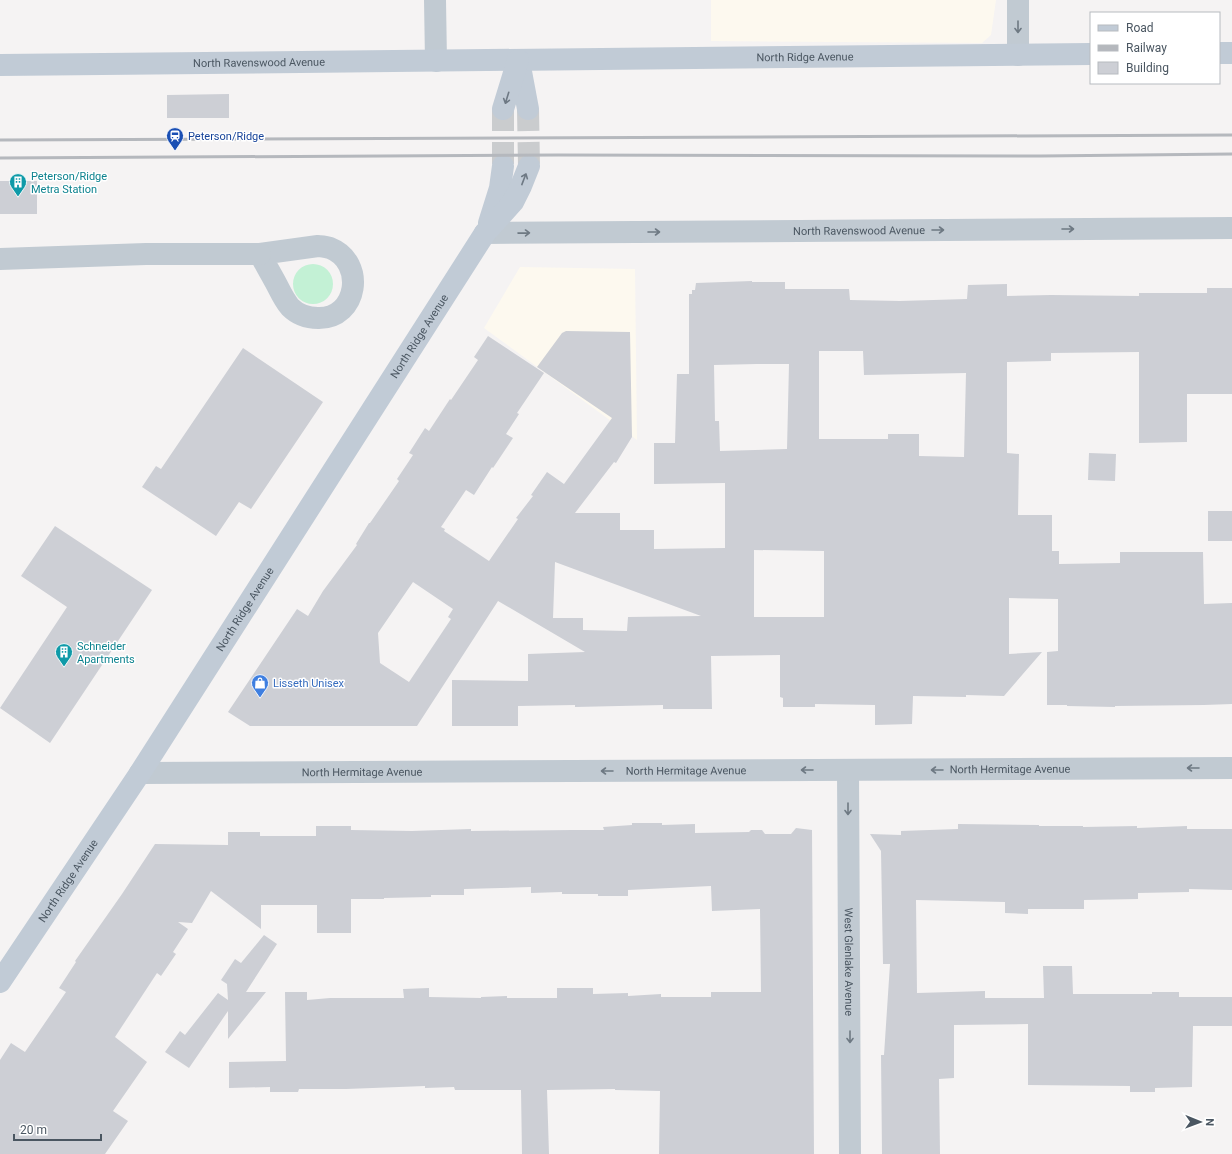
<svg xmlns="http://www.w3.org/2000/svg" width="1232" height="1154" font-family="Roboto,sans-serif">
	<rect width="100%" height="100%" fill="#f5f3f3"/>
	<!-- commercial -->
	<path fill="#fdf9ef" d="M711,0h285l-5,35 -9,8 -271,-2z
		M520,267l115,2 2,171 -153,-112z"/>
	<!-- green -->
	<path fill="#c3f1d5" d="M293 284a20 20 0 1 1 40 0a20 20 0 1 1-40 0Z"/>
	<!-- building -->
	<path fill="#cdcfd5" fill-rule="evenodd" d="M229,94v24h-62v-23z
		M0,181h37v33h-37z
		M752,281v1h33v7h64l1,11 50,1 67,-2 1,-14 39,-1v12l44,-1 88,1v-3h68v-5h25v106h-45v48l-48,1v-91l-88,1v8l-44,1v91l12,1 -1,61h34v36h7v13l61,-1v-11h83l1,52 28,-1v101l-28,1 -89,1v1l-48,-1v-1h-20v-53l11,-1v-52l-49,-1v56l33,-2 -38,44 -38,-1v2l-53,-1 -1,28 -37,1v-20l-60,-1v3h-32v-9l-3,-1v-42l-69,1 1,53h-49v-4l-88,2v-2l-57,1v20h-66v-46l76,1v-27l57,-2 -87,-51 -81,125h-167l-22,-14 69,-103 11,7 15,-25 34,-46 -1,-1 13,-21h1l29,-42 -2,-2 16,-24 -4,-2 16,-25 4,3 21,-32 1,1 27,-40 -4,-3 14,-21 56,37 -27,40 2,1 -13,20 7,4 -20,30 -1,-1 -18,28 -8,-5 -25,37 4,2 -1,2 45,30 29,-42 -2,-1 17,-22 -2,-1 16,-23 17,12 48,-66 -75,-51 25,-34 4,-2 64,1 2,105 -16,26 -2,-1 -39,51h45v17h34v19l71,-1v-65l-71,1v-41h21l2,-69h12v-80h3v-4h3l1,-7zM819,351h44l1,24 102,-2 -2,84 -45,-1v-22h-31v5h-69zM757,364h32l-2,85 -67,2 -1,-30h-4l-1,-56zM754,550l70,1v66h-70zM555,562l146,54 -73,1 -1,14 -44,-1v-12h-30zM413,582l40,27 -5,8 3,2 -42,63 -29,-19 -2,-30z
		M243,348l80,54 -72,107 -12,-7 -23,34 -74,-49 14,-21 5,3z
		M1089,453l27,1 -1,27 -27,-1z
		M1208,511h24v30h-24z
		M55,526l97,64 -102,153 -50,-35 67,-101 -46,-31z
		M632,823h30v2l33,-1v9l54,-1 2,-2h11l3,4h26l5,-6 16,2 2,324h-155l1,-63 -45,-1v-1l-68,1 2,64h-27l-1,-64h-66l-1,-3 -29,1v-2l-79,3h-47l-1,3h-28v-5l-41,1v-26l57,-1 -1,-69h22v8l23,-2h74l-1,-9 26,-1v9l52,1v-1l26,-1v2h50v-10h36v6l35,-1v3l33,-2v3h50v-5h50l-1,-83 -48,2 -1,-25 -83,4v6h-30v-2h-36v-2l-31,1v-6l-67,2v6h-33v2l-47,1v1h-33v34h-34v-28h-56v24l-50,-38 -19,32 -14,-1 10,7 -15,23 3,2 -15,22 -4,-3 -42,64 32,25 -34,49 15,10 -23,33h-105v-94l11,-17 14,9 41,-60 -7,-4 17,-26 -1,-1 47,-67 33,-50 73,1v-13h32v4h56v-10h35v4l61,1 59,-2v2l101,-1h32l-1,-3 29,-2z
		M958,824l81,1v1h44v1l54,-1v2l50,-2v3h45v61l-43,-1v3l-51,1v6l-54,1v9h-56v5l-23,-1v-11l-89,-2 1,93 68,-2v7h59l-1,-32h29l1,28h79v-2h27v5h53v29h-39l-1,61 -37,1v4h-25v-6l-102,-1v-61l-74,1v53l-15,1 1,75h-58l-1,-99h3l6,-91h-7l-2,-113 -11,-17 31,1v-4l57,-2z
		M264,935l13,9 -31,48h20l-38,47v-28l-39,57 -24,-16 15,-21 5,4 33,-42 10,7 -1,-16 -6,-4 14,-21 6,4z"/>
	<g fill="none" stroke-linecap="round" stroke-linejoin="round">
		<!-- secondary-tunnel -->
		<path stroke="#caccce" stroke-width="22" stroke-dasharray="22 11" stroke-linecap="butt" d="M503,109v57
			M528,109l1,57"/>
		<!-- street -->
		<g stroke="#c1cad2" stroke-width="22">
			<path d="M435,0l1,61"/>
			<path d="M1018,0v55"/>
			<path id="s1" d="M485,233l747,-5"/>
			<path d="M318,246c4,0 8,1 12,2 36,14 28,71 -12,70 -11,0 -20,-3 -28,-11 -4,-5 -8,-12 -11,-18 -6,-12 -13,-23 -19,-35z"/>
			<path d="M0,259l146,-5h114"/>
			<path id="s2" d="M848,770l2,384"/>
			<path id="s3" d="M140,773l1092,-5"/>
		</g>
		<!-- secondary -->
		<g stroke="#c1cbd6" stroke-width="22">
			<path d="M1219,53h13"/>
			<path d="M519,61l9,48"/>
			<path id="s4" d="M0,65l1091,-11"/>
			<path d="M503,109l15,-49"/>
			<path d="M489,223l11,-35 3,-22"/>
			<path id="s5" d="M0,982l140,-209 345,-540 28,-31 8,-16 8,-20"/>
		</g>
		<!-- rail -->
		<path stroke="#b5b8bd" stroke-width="3" d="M0,140l1232,-5
			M0,158l558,-3 483,1 191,-2"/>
	</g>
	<!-- one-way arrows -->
	<defs><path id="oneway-shaft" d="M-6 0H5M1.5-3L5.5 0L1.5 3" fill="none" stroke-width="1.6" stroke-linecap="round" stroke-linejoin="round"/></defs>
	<g stroke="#6e7983">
		<use href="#oneway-shaft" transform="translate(1018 27) rotate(90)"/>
		<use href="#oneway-shaft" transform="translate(1068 229)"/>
		<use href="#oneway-shaft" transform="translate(938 230)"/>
		<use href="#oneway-shaft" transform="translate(654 232)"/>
		<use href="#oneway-shaft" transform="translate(524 233) rotate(-1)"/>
		<use href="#oneway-shaft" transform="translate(1193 768) rotate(180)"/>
		<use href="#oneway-shaft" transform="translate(807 770) rotate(180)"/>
		<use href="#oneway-shaft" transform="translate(937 770) rotate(180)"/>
		<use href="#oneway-shaft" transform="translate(607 771) rotate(180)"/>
		<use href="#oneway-shaft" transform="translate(848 809) rotate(90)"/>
		<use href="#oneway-shaft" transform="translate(850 1037) rotate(90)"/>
	</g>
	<g stroke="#6e7984">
		<use href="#oneway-shaft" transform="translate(507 98) rotate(107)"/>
		<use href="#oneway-shaft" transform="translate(524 179) rotate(-69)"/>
	</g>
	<!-- icons -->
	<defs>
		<g id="station-pin" transform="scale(0.9)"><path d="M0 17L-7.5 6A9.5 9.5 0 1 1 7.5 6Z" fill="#1a4fb4" stroke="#fff"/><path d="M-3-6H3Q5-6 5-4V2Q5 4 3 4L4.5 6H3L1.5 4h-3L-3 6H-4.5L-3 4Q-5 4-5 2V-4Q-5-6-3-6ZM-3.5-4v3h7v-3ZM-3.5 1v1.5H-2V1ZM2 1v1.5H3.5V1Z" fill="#fff"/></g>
		<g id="building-pin" transform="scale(0.9)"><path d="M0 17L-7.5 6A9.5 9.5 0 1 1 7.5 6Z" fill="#0f9aa8" stroke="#fff"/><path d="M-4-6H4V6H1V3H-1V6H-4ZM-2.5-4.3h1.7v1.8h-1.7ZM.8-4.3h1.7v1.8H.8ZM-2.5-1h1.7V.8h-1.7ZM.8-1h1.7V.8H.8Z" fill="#fff"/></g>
		<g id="shop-pin" transform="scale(0.9)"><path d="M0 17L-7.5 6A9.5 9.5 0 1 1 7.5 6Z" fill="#3f7fe0" stroke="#fff"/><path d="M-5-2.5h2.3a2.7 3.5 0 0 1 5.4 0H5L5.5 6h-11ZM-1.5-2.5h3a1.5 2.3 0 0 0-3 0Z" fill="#fff"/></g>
	</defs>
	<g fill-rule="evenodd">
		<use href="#station-pin" x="175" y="136"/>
		<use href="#building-pin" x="18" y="182"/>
		<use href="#building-pin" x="64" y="652"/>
		<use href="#shop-pin" x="260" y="683"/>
	</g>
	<g text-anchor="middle" stroke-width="3" stroke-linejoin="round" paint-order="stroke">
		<!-- street labels -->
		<g font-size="11" fill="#4a5661" stroke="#fff">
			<text dy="4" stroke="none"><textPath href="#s4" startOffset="805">North Ridge Avenue</textPath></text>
			<text dy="4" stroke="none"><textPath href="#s4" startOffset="259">North Ravenswood Avenue</textPath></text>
			<text dy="4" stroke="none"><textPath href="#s1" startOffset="374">North Ravenswood Avenue</textPath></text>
			<text dy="4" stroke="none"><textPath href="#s5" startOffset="770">North Ridge Avenue</textPath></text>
			<text dy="4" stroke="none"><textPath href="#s5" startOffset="446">North Ridge Avenue</textPath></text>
			<text dy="4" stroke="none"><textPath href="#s3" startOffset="870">North Hermitage Avenue</textPath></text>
			<text dy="4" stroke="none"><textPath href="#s3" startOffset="546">North Hermitage Avenue</textPath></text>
			<text dy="4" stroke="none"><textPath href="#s3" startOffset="222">North Hermitage Avenue</textPath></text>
			<text dy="4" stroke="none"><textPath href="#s5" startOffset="122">North Ridge Avenue</textPath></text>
			<text dy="4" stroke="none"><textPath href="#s2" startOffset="192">West Glenlake Avenue</textPath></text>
		</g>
		<!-- transit labels -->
		<g font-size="11" fill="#164399" stroke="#fff" text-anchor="start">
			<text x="188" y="140">Peterson/Ridge</text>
		</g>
		<!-- culture labels -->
		<g font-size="11" fill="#0d838f" stroke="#fff" text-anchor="start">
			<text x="31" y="180">Peterson/Ridge<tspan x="31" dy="13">Metra Station</tspan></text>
			<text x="77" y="650">Schneider<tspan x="77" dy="13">Apartments</tspan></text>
		</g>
		<!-- shop labels -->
		<g font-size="11" fill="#366cbe" stroke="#fff" text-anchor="start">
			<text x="273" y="687">Lisseth Unisex</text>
		</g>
	</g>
	<!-- legend -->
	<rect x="1090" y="12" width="130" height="72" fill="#ffffff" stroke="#b7bbc0"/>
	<rect x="1098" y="25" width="20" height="6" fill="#c1cbd6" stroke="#b7bbc0"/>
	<text x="1126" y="32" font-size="12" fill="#4a5661">Road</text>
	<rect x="1098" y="45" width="20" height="6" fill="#b5b8bd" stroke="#b7bbc0"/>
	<text x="1126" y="52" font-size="12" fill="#4a5661">Railway</text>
	<rect x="1098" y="62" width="20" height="12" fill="#cdcfd5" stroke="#b7bbc0"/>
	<text x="1126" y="72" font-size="12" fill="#4a5661">Building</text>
	<!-- north arrow -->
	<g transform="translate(1200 1122) rotate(91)" stroke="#ffffff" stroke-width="3" paint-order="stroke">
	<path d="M0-3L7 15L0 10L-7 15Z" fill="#4a5661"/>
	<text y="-6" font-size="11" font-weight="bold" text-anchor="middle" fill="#4a5661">N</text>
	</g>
	<!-- scale -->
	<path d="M14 1134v6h87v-6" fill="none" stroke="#4a5661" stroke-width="2"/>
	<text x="20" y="1134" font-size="12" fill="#4a5661" stroke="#ffffff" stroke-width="3" paint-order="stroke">20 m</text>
</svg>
